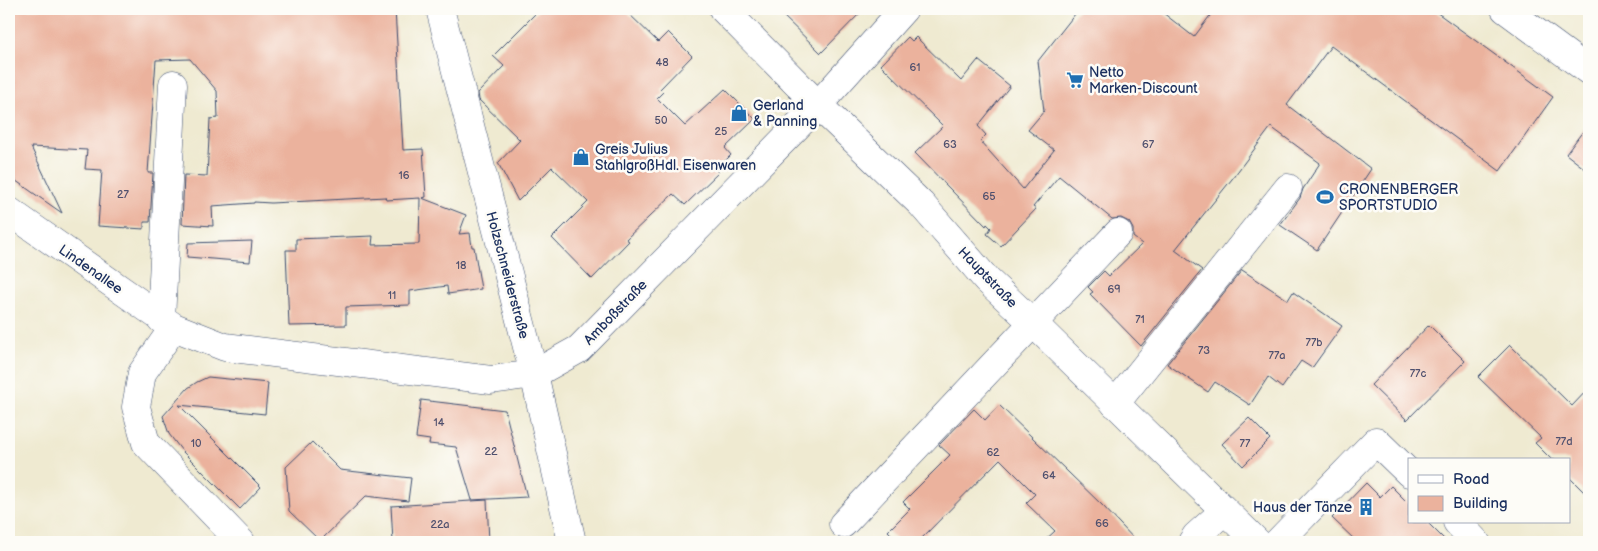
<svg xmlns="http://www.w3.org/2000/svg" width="1598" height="551" font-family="'Balsamiq Sans',sans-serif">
	<rect width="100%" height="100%" fill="#fdfcf7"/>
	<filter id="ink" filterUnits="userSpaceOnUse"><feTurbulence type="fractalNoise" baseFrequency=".02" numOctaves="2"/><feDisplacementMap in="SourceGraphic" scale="10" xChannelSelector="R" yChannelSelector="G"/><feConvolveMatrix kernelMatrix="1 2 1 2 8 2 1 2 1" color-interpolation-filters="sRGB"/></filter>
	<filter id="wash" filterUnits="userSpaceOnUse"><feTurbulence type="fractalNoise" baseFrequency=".0096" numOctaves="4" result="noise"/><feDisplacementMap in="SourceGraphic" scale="20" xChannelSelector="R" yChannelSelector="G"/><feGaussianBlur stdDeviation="1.12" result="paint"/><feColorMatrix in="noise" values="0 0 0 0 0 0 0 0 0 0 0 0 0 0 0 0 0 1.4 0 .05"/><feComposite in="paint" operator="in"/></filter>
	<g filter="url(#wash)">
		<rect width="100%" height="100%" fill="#efead1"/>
		<g id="blocks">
			<!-- building -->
			<path fill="#ebb29d" d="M9,9h386l8,141 20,-1 3,48 -4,1 44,17 -7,19 11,-1 2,14h2l7,42 -33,5 -1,-8 -37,5v14l-64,2v18l-57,1 -3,-76h10v-11l77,-3 -1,9 47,-1 1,-46 -34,2 -1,-3 -114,6 -17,-1v1l-42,3 1,20 -31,-2 2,-49 23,1 3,-57 8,-1 -1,-27 -27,-32 -34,1 -8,113h5l-3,49h-6v7l-46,-3 4,-56 -17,-1 2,-19 -56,-3 31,66 -53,-37z
				M540,9h84l34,33 10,-10 24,24 -32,33 3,3 -6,6 28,28 40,-37 30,30 -30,29 6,7 -15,15 3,2 -34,33 -12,-11 -47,45 3,2 -37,38 -40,-41 36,-36 -36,-35 -34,34 -20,-38 22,-23 -41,-40 -1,-7 26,-27 -11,-10z
				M776,9h88l-43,44z
				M1079,9h79l36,28 21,-28h217l121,88 -53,74 -169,-125 -44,59 84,64 -54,81 -37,-25 20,-27 3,-9 17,-26 -49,-36 -39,52 -57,71 27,20 -61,76 -51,-52 3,-2 -5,-5 16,-16 5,5 33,-32 -9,-7v-8l-4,-7 -8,-4 -9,1 -53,-43 -26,31 3,2 -35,37 -14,-12 4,-6 -4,-4 -1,2 -71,-73 28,-27 -62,-61 27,-28 4,4 4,-4 45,44 17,-21 32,26 -32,40 8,9 -6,6 43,48 31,-39 -26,-20 16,-19 -6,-50z
				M1589,123v49l-23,-18z
				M252,241l-2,21 -63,-5 1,-14z
				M1242,270l46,30 5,-8 49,34 -30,42 -11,-7 -19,27 -14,-11 -18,28 -35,-23 -7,10 -41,-28z
				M1429,325l36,36 -58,59 -36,-35z
				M1510,345l62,61 17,-18v109l-20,-20v-17h-17l-17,-17 6,-5 -63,-61z
				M208,377l60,6 -3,31 -86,-9 82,82 -21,22 -58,-58 -13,-17 -6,-18 25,-28 9,-6z
				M421,400l84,10 22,87 -55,3 -16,-53 -27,-3 1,-4 -14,-2z
				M999,405l104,101 34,36h-94l12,-11 -29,-28 9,-9 -35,-35 -82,83h-19l-11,-11 22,-22 -7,-7 47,-47 -11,-10 35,-36 11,11z
				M1249,418l21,21 -27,27 -21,-22z
				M312,442l28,28 71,8 -3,23 -42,-5 -46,45 -31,-30 -3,-44z
				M1366,483l14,14 11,-11 18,18v18h18l20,20h-90l-25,-24z
				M487,500l2,42h-96l-2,-36z"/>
		</g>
	</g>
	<g filter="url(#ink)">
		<use href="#blocks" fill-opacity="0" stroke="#3b4b6f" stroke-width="1"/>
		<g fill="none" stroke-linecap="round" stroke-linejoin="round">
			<!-- minor casing -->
			<g stroke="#3b4b6f" stroke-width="29">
				<path id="minor" d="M440,9l94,365 38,168
					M1505,9l84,62
					M9,211l165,116 51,20 266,33 43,-6 45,-25 239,-244 86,-96
					M161,319l12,-235
					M174,327l-32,46 -6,34 10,36 95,99
					M1115,404l173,-216
					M1457,522l19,20
					M843,524l275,-291
					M1192,542l4,-6 28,-25
					M1278,542l98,-101 33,32"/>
			</g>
			<!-- major casing -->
			<g stroke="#3b4b6f" stroke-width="29">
				<path id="major" d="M723,9l95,96 103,99 66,76 45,42 225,220"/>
			</g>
			<!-- minor -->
			<use href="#minor" stroke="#fff" stroke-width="28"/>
			<!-- major -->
			<use href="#major" stroke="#fff" stroke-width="28"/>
		</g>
	</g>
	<!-- icons -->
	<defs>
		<g id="supermarket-bare" transform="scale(1.35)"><path d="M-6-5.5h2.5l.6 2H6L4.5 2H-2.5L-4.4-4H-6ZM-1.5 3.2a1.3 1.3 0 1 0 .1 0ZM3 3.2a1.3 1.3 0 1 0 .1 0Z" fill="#1f6fb2" stroke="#fdfcf7" stroke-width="2.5" paint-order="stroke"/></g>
		<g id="shop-bare" transform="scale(1.35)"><path d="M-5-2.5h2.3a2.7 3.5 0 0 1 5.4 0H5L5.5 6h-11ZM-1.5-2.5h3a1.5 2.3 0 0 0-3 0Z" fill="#1f6fb2" stroke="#fdfcf7" stroke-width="2.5" paint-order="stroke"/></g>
		<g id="stadium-bare" transform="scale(1.35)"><path d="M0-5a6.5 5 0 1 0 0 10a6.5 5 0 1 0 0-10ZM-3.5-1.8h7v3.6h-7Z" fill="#1f6fb2" stroke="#fdfcf7" stroke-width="2.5" paint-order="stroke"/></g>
		<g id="building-bare" transform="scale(1.35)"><path d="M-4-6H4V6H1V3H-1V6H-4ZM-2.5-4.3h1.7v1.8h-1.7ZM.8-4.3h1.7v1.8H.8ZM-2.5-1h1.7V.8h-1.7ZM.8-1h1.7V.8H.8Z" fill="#1f6fb2" stroke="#fdfcf7" stroke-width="2.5" paint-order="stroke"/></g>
	</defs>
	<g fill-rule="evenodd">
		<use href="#supermarket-bare" x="1075" y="80"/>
		<use href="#shop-bare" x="739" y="113"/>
		<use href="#shop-bare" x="581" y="157"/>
		<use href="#stadium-bare" x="1325" y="197"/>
		<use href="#building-bare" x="1366" y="507"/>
	</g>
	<g text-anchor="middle" stroke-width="5" stroke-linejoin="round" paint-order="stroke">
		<!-- number labels -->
		<g font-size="11" fill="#4f506e">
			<text x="662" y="66">48</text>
			<text x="915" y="71">61</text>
			<text x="661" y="124">50</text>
			<text x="721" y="135">25</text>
			<text x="950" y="148">63</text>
			<text x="1148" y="148">67</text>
			<text x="404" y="179">16</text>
			<text x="123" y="198">27</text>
			<text x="989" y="200">65</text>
			<text x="461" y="269">18</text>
			<text x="1114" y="293">69</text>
			<text x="392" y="299">11</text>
			<text x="1140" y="323">71</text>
			<text x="1314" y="346">77b</text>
			<text x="1204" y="354">73</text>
			<text x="1277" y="359">77a</text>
			<text x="1418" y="377">77c</text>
			<text x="439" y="426">14</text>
			<text x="1564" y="445">77d</text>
			<text x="196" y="447">10</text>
			<text x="1245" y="447">77</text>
			<text x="491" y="455">22</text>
			<text x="993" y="456">62</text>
			<text x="1049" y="479">64</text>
			<text x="1102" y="527">66</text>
			<text x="440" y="528">22a</text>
		</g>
		<!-- poi labels -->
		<g font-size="14" fill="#1b2f5e" stroke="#fdfcf7" text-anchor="start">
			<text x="1089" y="77">Netto<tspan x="1089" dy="16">Marken-Discount</tspan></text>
			<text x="753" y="110">Gerland<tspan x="753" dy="16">&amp; Panning</tspan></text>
			<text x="595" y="154">Greis Julius<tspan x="595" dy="16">StahlgroßHdl. Eisenwaren</tspan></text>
			<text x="1339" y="194">CRONENBERGER<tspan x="1339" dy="16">SPORTSTUDIO</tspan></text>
			<text x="1352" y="512" text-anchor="end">Haus der Tänze</text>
		</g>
		<!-- street labels -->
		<g font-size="14" fill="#1b2f5e" stroke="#fdfcf7">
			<text transform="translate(91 269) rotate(35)" y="5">Lindenallee</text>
			<text transform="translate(508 275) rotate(75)" y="5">Holzschneiderstraße</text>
			<text transform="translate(988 277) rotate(46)" y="5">Hauptstraße</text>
			<text transform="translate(615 312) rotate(-46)" y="5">Amboßstraße</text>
		</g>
	</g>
	<!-- margin -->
	<rect width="1598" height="551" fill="none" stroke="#fdfcf7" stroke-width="30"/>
	<!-- legend -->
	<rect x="1408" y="458" width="162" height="65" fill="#fdfcf7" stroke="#a3aaba"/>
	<rect x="1418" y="475" width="25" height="8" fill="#ffffff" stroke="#a3aaba"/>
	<text x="1453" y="484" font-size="15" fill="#1b2f5e">Road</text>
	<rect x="1418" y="496" width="25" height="15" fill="#ebb29d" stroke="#a3aaba"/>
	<text x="1453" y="508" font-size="15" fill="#1b2f5e">Building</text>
</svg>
